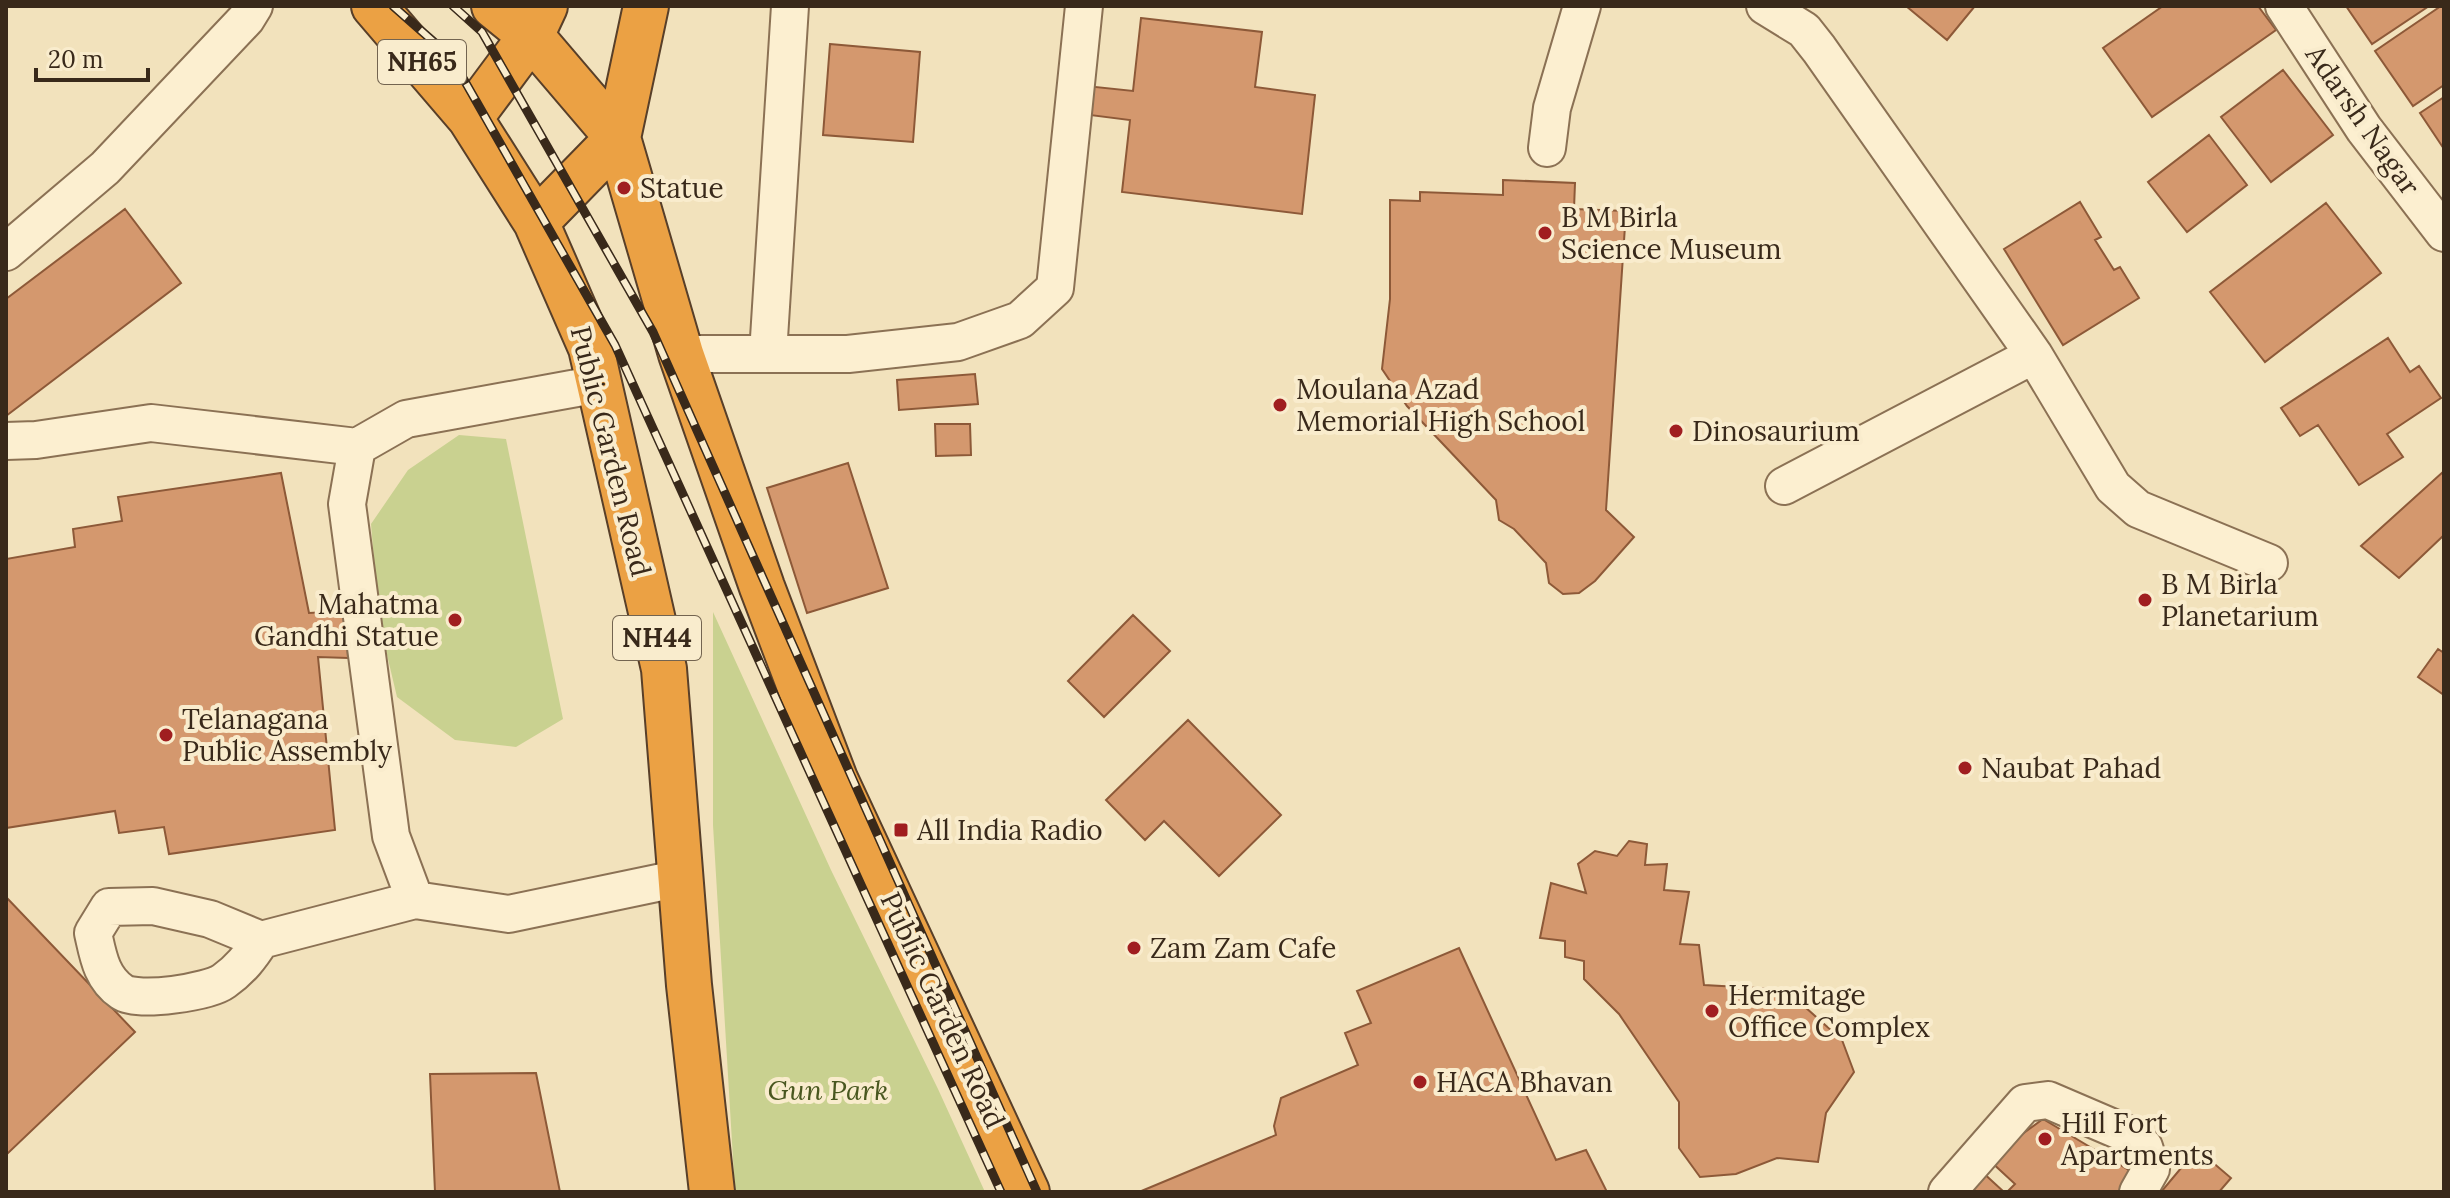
<svg xmlns="http://www.w3.org/2000/svg" width="2450" height="1198" font-family="Lora,serif">
	<rect width="100%" height="100%" fill="#f2e2bc"/>
	<!-- green -->
	<path fill="#c9d190" d="M459,435l47,4 57,280 -47,28 -61,-7 -58,-43 -18,-76 -8,-97 37,-54z
		M713,612l118,258 107,219 47,103h-250l-22,-367z"/>
	<!-- building -->
	<path fill="#d4986e" stroke="#8d5938" stroke-width="2" d="M1906,6h69l-28,34z
		M2163,6h95l18,24 -124,87 -49,-69z
		M2346,6h83l-57,38z
		M2441,6h3v79l-31,21 -38,-55z
		M1141,18l121,14 -7,55 60,8 -13,119 -180,-22 8,-72 -56,-7 3,-28 56,6z
		M830,44l90,8 -7,90 -90,-7z
		M2283,70l50,65 -62,47 -50,-65z
		M2444,97v52l-24,-36z
		M2209,135l38,50 -60,47 -39,-50z
		M1503,180l72,3 -1,26 52,2 -20,299 28,27 -39,44 -16,12 -16,1 -14,-11 -3,-20 -32,-34 -15,-9 -3,-20 -89,-94 -25,-37 8,-70v-99l30,1v-9l83,3z
		M2080,202l21,35 -6,3 19,30 6,-3 19,31 -76,47 -59,-96z
		M2326,203l55,70 -116,89 -55,-70z
		M125,209l56,74 -175,133v-117z
		M2388,338l22,34 9,-6 22,32 -54,36 16,23 -44,28 -41,-60 -18,11 -19,-28z
		M975,374l3,30 -79,6 -2,-30z
		M935,424h35l1,31 -35,1z
		M848,463l40,125 -81,25 -40,-125z
		M2444,471v64l-45,43 -38,-32z
		M281,473l28,140 37,-2 2,47 -30,-1 17,173 -166,24 -5,-27 -45,6 -4,-22 -109,17v-269l69,-12 -2,-18 49,-8 -4,-24z
		M1133,615l37,36 -66,66 -36,-36z
		M2438,649l6,4v42l-26,-18z
		M1188,720l93,95 -62,61 -55,-55 -19,19 -39,-40z
		M1629,841l18,3 -2,21 22,-1 -3,26 25,2 -9,52 19,1 5,40 71,4 3,14 27,4 37,33 12,32 -28,41 -8,49 -41,-4 -41,16 -36,3 -21,-29v-46l-60,-88 -35,-35v-18l-19,-4v-16l-25,-3 11,-55 35,10 -8,-29 17,-13 22,5z
		M6,897l129,135 -129,123z
		M1459,948l97,212 30,-10 21,42h-468l137,-57 -2,-9 7,-28 77,-33 -13,-32 26,-10 -14,-32z
		M536,1073l24,119h-125l-5,-118z
		M2043,1119l94,56 -15,17h-115l8,-8 -27,-25z
		M2197,1149l34,29 -12,14h-58z
		M1980,1170l24,22h-44z"/>
	<g fill="none" stroke-linecap="round" stroke-linejoin="round">
		<!-- minor casing -->
		<g stroke="#8b7154" stroke-width="40">
			<path id="minor" d="M1765,6l39,24 15,19 215,306 79,132 25,22 131,54
				M2284,6l80,123 80,104
				M1547,148l5,-40 30,-102
				M6,252l99,-84 141,-149 8,-13
				M681,354h167l110,-12 62,-22 35,-32 29,-282
				M768,354l22,-348
				M599,384l-193,35 -49,28 -10,57 44,332 24,64 94,14 172,-36
				M6,441l30,-1 115,-17 206,24
				M1784,486l250,-131
				M261,940c-10,16 -20,29 -37,41 -15,11 -86,22 -102,11 -21,-14 -24,-37 -29,-59l16,-26 44,-1 57,13 51,21 154,-40
				M1947,1192l78,-89 23,-3 77,33 19,14 7,22 -13,23"/>
		</g>
		<!-- highway casing -->
		<g stroke="#583f29" stroke-width="48">
			<path id="highway" d="M374,6l96,112 66,104 55,126 73,321 25,316 23,207
				M494,6l37,30 87,102 63,216 81,233 73,192 192,413
				M470,118l61,-82 14,-30
				M618,138l28,-132
				M536,222l82,-84"/>
		</g>
		<!-- minor -->
		<use href="#minor" stroke="#fcefd0" stroke-width="36"/>
		<!-- highway -->
		<use href="#highway" stroke="#eba144" stroke-width="44"/>
		<!-- rail casing -->
		<g stroke="#39291a" stroke-width="9">
			<path id="rail" d="M393,6l58,51 164,288 386,847
				M453,6l29,26 171,300 384,860"/>
		</g>
		<!-- rail -->
		<use href="#rail" stroke="#f9eccd" stroke-width="6" stroke-dasharray="18" stroke-linecap="butt"/>
	</g>
	<!-- markers -->
	<g fill="#a01e20" stroke="#f9eccd" stroke-width="3">
		<circle cx="624" cy="188" r="8"/>
		<circle cx="1545" cy="233" r="8"/>
		<circle cx="1280" cy="405" r="8"/>
		<circle cx="1676" cy="431" r="8"/>
		<circle cx="2145" cy="600" r="8"/>
		<circle cx="455" cy="620" r="8"/>
		<circle cx="166" cy="735" r="8"/>
		<circle cx="1965" cy="768" r="8"/>
		<rect x="893" y="822" width="16" height="16" rx="4"/>
		<circle cx="1134" cy="948" r="8"/>
		<circle cx="1712" cy="1011" r="8"/>
		<circle cx="1420" cy="1082" r="8"/>
		<circle cx="2045" cy="1139" r="8"/>
	</g>
	<g text-anchor="middle" stroke-width="8" stroke-linejoin="round" paint-order="stroke">
		<!-- shield labels -->
		<g fill="#f9eccd" stroke="#736450" stroke-width="2">
			<rect x="378" y="40" width="88" height="44" rx="6"/>
			<rect x="613" y="616" width="88" height="44" rx="6"/>
		</g>
		<g font-size="26" font-weight="bold" fill="#39291a">
			<text x="422" y="71">NH65</text>
			<text x="657" y="647">NH44</text>
		</g>
		<!-- street labels -->
		<g font-size="28" fill="#39291a" stroke="#f9eccd">
			<text transform="translate(2363 120) rotate(55)" y="10">Adarsh Nagar</text>
			<text transform="translate(611 451) rotate(76)" y="10">Public Garden Road</text>
			<text transform="translate(943 1010) rotate(65)" y="10">Public Garden Road</text>
		</g>
		<!-- poi labels -->
		<g font-size="28" fill="#39291a" stroke="#f9eccd" text-anchor="start">
			<text x="640" y="198">Statue</text>
			<text x="1561" y="227">B M Birla<tspan x="1561" dy="32">Science Museum</tspan></text>
			<text x="1296" y="399">Moulana Azad<tspan x="1296" dy="32">Memorial High School</tspan></text>
			<text x="1692" y="441">Dinosaurium</text>
			<text x="2161" y="594">B M Birla<tspan x="2161" dy="32">Planetarium</tspan></text>
			<text x="439" y="614" text-anchor="end">Mahatma<tspan x="439" dy="32">Gandhi Statue</tspan></text>
			<text x="182" y="729">Telanagana<tspan x="182" dy="32">Public Assembly</tspan></text>
			<text x="1981" y="778">Naubat Pahad</text>
			<text x="917" y="840">All India Radio</text>
			<text x="1150" y="958">Zam Zam Cafe</text>
			<text x="1728" y="1005">Hermitage<tspan x="1728" dy="32">Office Complex</tspan></text>
			<text x="1436" y="1092">HACA Bhavan</text>
			<text x="2061" y="1133">Hill Fort<tspan x="2061" dy="32">Apartments</tspan></text>
		</g>
		<!-- park labels -->
		<g font-size="28" font-style="italic" fill="#49571f" stroke="#f9eccd">
			<text x="828" y="1100">Gun Park</text>
		</g>
	</g>
	<!-- border -->
	<rect width="2450" height="1198" fill="none" stroke="#39291a" stroke-width="16"/>
	<!-- scale -->
	<path d="M36 68v12h112v-12" fill="none" stroke="#39291a" stroke-width="4"/>
	<text x="48" y="68" font-size="24" fill="#39291a" stroke="#f9eccd" stroke-width="6" paint-order="stroke">20 m</text>
</svg>
